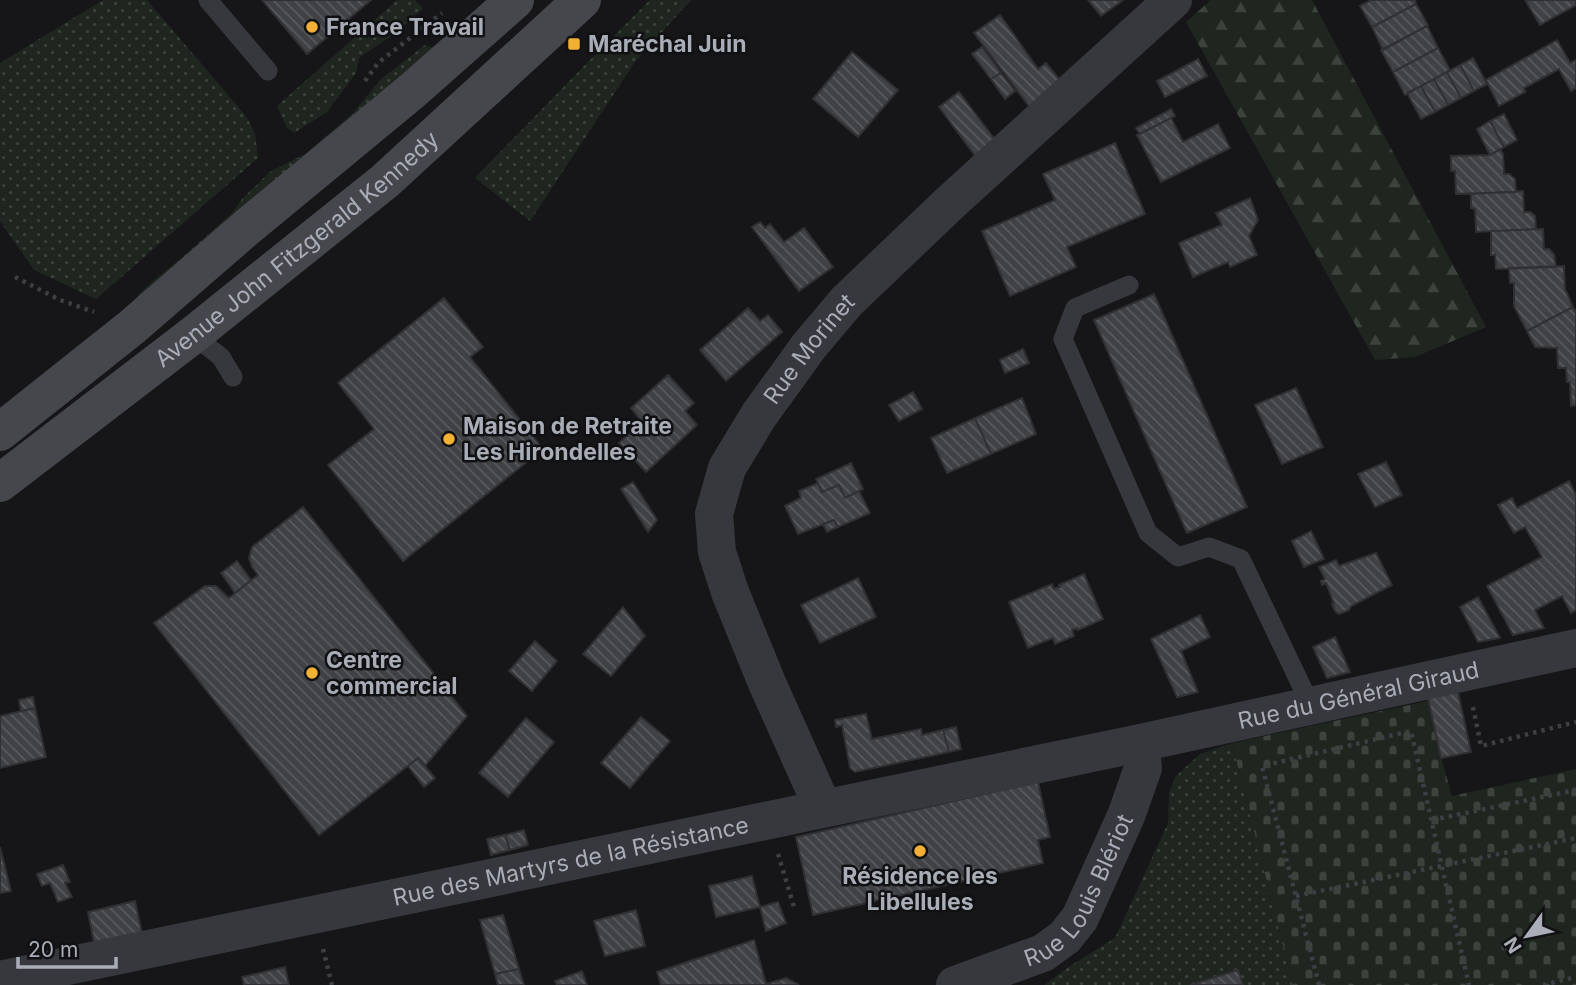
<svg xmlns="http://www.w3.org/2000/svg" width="1576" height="985" font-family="Inter,sans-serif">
	<defs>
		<pattern id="grass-dots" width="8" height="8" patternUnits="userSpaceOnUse" patternTransform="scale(1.75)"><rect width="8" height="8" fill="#1e261f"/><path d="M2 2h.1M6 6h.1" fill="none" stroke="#3c433d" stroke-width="1.8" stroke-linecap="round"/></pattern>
		<pattern id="forest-firs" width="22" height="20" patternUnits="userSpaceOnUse" patternTransform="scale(1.75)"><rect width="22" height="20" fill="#1e261f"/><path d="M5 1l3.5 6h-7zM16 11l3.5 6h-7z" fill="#3c433d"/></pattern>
		<pattern id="cemetery-stones" width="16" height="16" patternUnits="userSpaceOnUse" patternTransform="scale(1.75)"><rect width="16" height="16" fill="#1e261f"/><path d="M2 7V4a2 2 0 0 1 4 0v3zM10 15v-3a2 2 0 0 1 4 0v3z" fill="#3c433d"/></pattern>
		<pattern id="building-back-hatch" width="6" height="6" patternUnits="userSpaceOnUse" patternTransform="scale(1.75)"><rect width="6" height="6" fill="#404145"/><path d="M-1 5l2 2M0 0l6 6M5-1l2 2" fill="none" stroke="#595a5e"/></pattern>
	</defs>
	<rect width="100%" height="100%" fill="#161618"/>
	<!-- grass -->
	<path fill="url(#grass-dots)" d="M103,0h44l99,116 9,17 3,25 -162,141 -62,-29 -34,-49v-158z
		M397,0h18l8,8 -22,21 -42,29 -3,15 -29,39 -33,21 -7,-5 -10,-22z
		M650,0h41l-56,62 -105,159 -55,-43 111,-114z
		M425,45l14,5 -315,264 15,-20 16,-15 29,-23 48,-43 10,-14 29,-28 34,-17 47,-40 29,-35z
		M1232,743l61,242h-50l-5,-15 -48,15h-146l26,-19 45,-28 53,-115 1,-31 7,-16 24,-22z"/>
	<!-- forest -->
	<path fill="url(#forest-firs)" d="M1211,0h101l174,327 -71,30 -40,3 -189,-338z"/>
	<!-- cemetery -->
	<path fill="url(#cemetery-stones)" d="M1428,701l13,57 11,38 124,-27v216h-283l-61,-242z"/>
	<!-- building -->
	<path fill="url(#building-back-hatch)" stroke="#303034" stroke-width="2" d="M262,0h109l-64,54z
		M1088,0h35l-22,16z
		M1371,0h44l1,4 -44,23 -12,-21z
		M1525,0h51v5l-36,20z
		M1416,4l12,21 -45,25 -11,-23z
		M1000,15l38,54 8,-6 16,20 -30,27 -58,-77z
		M1427,26l11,22 -45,24 -12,-22z
		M1557,40l13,23 6,-3v28l-5,3 -12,-22 -35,19 1,4 -26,14 -13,-26z
		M982,47l19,26 -10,6 -19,-25z
		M1438,48l12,22 -45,25 -12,-23z
		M852,52l46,38 -40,47 -45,-38z
		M1473,58l14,26 -13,7 -14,-26z
		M1198,59l9,17 -42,21 -8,-16z
		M1460,65l14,26 -13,7 -14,-26z
		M1447,72l14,26 -13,7 -14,-26z
		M1001,73l14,18 -10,8 -14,-20z
		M1434,79l14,26 -13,7 -14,-26z
		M1421,86l14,26 -14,7 -14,-26z
		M959,92l37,49 -20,16 -37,-50z
		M1171,109l4,7 -35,18 -4,-6z
		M1504,114l13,26 -13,7 -14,-26z
		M1171,118l12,24 35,-18 12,24 -69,34 -24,-47z
		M1490,121l14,26 -14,8 -13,-26z
		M1115,143l30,71 -78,33 9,20 -66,29 -28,-65 73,-31 -12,-26z
		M1500,149l3,5 1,20h5l6,5 1,13 -60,2 -1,-23h-4v-15l39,-1z
		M1523,191l1,21h6l5,4 1,13 -60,3 -1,-23 -4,-1v-14z
		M1250,198l8,22 -9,16 8,19 -27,12 -2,-5 -35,15 -14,-34 43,-18 -6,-12z
		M760,222l5,6 5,-4 14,18 20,-14 29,39 -34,24 -47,-64z
		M1543,229l1,20h5l5,5 2,13 -60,2 -1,-14h-4v-24z
		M1564,266l1,23 8,18 -46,24 -13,-25v-23h-4l-1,-15z
		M1154,294l93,213 -60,26 -93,-213z
		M444,298l39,49 -13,10 73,92 -140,112 -75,-96 46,-36 -36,-46z
		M1573,307l3,5v93l-5,1 -1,-24h-3l-1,-14h-8l-1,-20 -22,-1 -8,-16z
		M748,308l12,13 8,-6 14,17 -56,49 -26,-31z
		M1023,349l6,14 -24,10 -5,-13z
		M668,375l26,28 -9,8 12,14 -51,47 -27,-29 23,-21 -11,-14z
		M1296,388l27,59 -41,17 -27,-59z
		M913,392l9,17 -23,12 -10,-16z
		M1022,398l14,36 -45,20 -16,-36z
		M975,418l16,36 -44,19 -16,-35z
		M1386,462l16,33 -27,12 -17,-33z
		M851,463l12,26 -18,9 -6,-13 -17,7 -6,-13z
		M1569,481l7,14v115l-5,3 -9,-17 -27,14 9,18 -31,7 -26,-49 55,-29 -17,-30 -11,6 -16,-28 14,-7 5,10z
		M633,482l24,38 -9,12 -27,-43z
		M818,483l4,9 17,-7 6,13 14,-7 11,22 -32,14 -4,-7 -36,14 -13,-28 16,-8 -2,-7z
		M303,507l164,209 -42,50 -7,-8 -99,77 -165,-212 51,-37h11l13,12 29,-23 -6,-8 -3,-9 3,-11z
		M834,520l4,7 -11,5 -4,-8z
		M1311,531l13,28 -20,8 -12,-26z
		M1376,553l16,32 -41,21 -2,4 -10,4 -4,-3 -3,-7h2l-8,-21 -4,2 -1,-4 4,-2 -6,-12 17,-7 3,6z
		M237,561l14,19 -16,13 -14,-20z
		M1084,574l19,45 -25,11v-2l-6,2 2,6 -19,8 -2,-6 -25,10 -19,-46 43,-18 2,5 6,-2 -1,-2z
		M858,578l18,39 -56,26 -19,-38z
		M1478,597l14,26 8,15 -22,4 -18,-35z
		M623,607l22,29 -34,40 -28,-22z
		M1200,615l10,22 -29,14 17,41 -21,5 -26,-58z
		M1335,637l15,35 -23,6 -14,-31z
		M535,641l22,20 -25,30 -23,-20z
		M1458,692l13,60 -30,6 -13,-60z
		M33,697l2,11 -14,3 -2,-11z
		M35,708l11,49 -46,11v-52z
		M866,714l6,25 49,-10 1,6 21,-5 6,22 -94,20 -5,-4 -8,-43 -6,2 -1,-7z
		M641,717l29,24 -40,47 -29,-25z
		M526,718l28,24 -46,55 -29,-24z
		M956,727l5,22 -12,3 -6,-22z
		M418,758l17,20 -11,9 -16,-21z
		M1038,782l12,55 -12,3 5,23 -230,52 -17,-78z
		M524,830l4,15 -18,5 -5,-15z
		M505,835l5,15 -19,5 -4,-16z
		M0,847l11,44 -11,2z
		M63,865l7,17 -5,1 7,14 -14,5 -8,-19 -8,3 -5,-12z
		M752,876l8,31 -44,10 -7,-31z
		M135,901l7,32 -48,10 -6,-31z
		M778,902l8,21 -20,8 -6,-24z
		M636,910l9,36 -40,10 -11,-35z
		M503,915l16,54 -24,5 -15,-54z
		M754,940l12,44 20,-6 13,7h-138l-4,-13z
		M285,967l4,18h-45l-2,-8z
		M519,969l5,16h-26l-3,-11z
		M1238,970l5,15h-53z
		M582,971l5,14h-30l-2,-4z"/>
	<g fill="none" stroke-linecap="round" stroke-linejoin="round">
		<!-- path -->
		<path stroke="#3d3f44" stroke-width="4.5" stroke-dasharray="3.5 5" stroke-linecap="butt" d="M365,81l13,-18 64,-50
			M15,277l45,23 34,12
			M1473,707l8,39 95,-24
			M1432,820l144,-30
			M778,854l16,53
			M1296,896l280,-58
			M323,949l9,36
			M1319,985l-57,-219 149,-35 58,254
			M1543,985l33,-8"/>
		<!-- lane -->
		<path stroke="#37383d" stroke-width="19" d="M208,0l60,71
			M1129,285l-54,23 -12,31 85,194 30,24 31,-10 32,12 70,147
			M193,335l28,22 12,20"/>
		<!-- street -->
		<g stroke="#37383d" stroke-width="38">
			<path id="s1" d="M823,808l-56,-125 -37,-91 -13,-40 -3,-38 13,-46 32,-53 50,-69 38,-45 105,-100 221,-201"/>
			<path id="s2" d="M0,980l1140,-237 436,-95"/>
			<path id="s3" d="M955,985l88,-32 22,-16 15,-19 46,-102 17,-48 -3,-25"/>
		</g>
		<!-- secondary -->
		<g stroke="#45474d" stroke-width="38">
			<path d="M0,432l132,-105 114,-99 166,-137 103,-91"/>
			<path id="s4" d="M0,483l193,-148 192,-154 197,-181"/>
		</g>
	</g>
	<!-- markers -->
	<g fill="#f2b134" stroke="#111113" stroke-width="2.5">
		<circle cx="312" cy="27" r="7"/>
		<rect x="567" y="37" width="14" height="14" rx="3.5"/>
		<circle cx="449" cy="439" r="7"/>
		<circle cx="312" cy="673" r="7"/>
		<circle cx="920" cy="851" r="7"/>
	</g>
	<g text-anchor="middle" stroke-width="5" stroke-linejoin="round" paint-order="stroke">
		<!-- poi labels -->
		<g font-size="23" font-weight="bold" fill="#a8adb8" stroke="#111113" text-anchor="start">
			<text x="326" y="35">France Travail</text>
			<text x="588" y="52">Maréchal Juin</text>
			<text x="463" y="434">Maison de Retraite<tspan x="463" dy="26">Les Hirondelles</tspan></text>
			<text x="326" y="668">Centre<tspan x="326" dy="26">commercial</tspan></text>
			<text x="920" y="884" text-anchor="middle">Résidence les<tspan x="920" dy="26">Libellules</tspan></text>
		</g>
		<!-- street labels -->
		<g font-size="23" fill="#a8adb8" stroke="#111113">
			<text dy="8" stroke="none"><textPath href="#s4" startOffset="378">Avenue John Fitzgerald Kennedy</textPath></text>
			<text dy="8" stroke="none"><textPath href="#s1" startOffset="508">Rue Morinet</textPath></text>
			<text dy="8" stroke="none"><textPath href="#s2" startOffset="1388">Rue du Général Giraud</textPath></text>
			<text dy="8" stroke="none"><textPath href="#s2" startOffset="583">Rue des Martyrs de la Résistance</textPath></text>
			<text dy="8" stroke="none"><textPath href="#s3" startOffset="166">Rue Louis Blériot</textPath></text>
		</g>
	</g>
	<!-- north arrow -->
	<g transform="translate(1527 936) rotate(237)" stroke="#111113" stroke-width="5" paint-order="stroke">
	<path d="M0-5L12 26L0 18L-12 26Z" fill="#a8adb8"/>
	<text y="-10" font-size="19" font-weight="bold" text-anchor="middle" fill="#a8adb8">N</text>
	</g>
	<!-- scale -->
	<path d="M18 957v10h98v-10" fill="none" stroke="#a8adb8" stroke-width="3.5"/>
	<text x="28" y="957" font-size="21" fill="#a8adb8" stroke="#111113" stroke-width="5" paint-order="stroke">20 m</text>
</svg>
